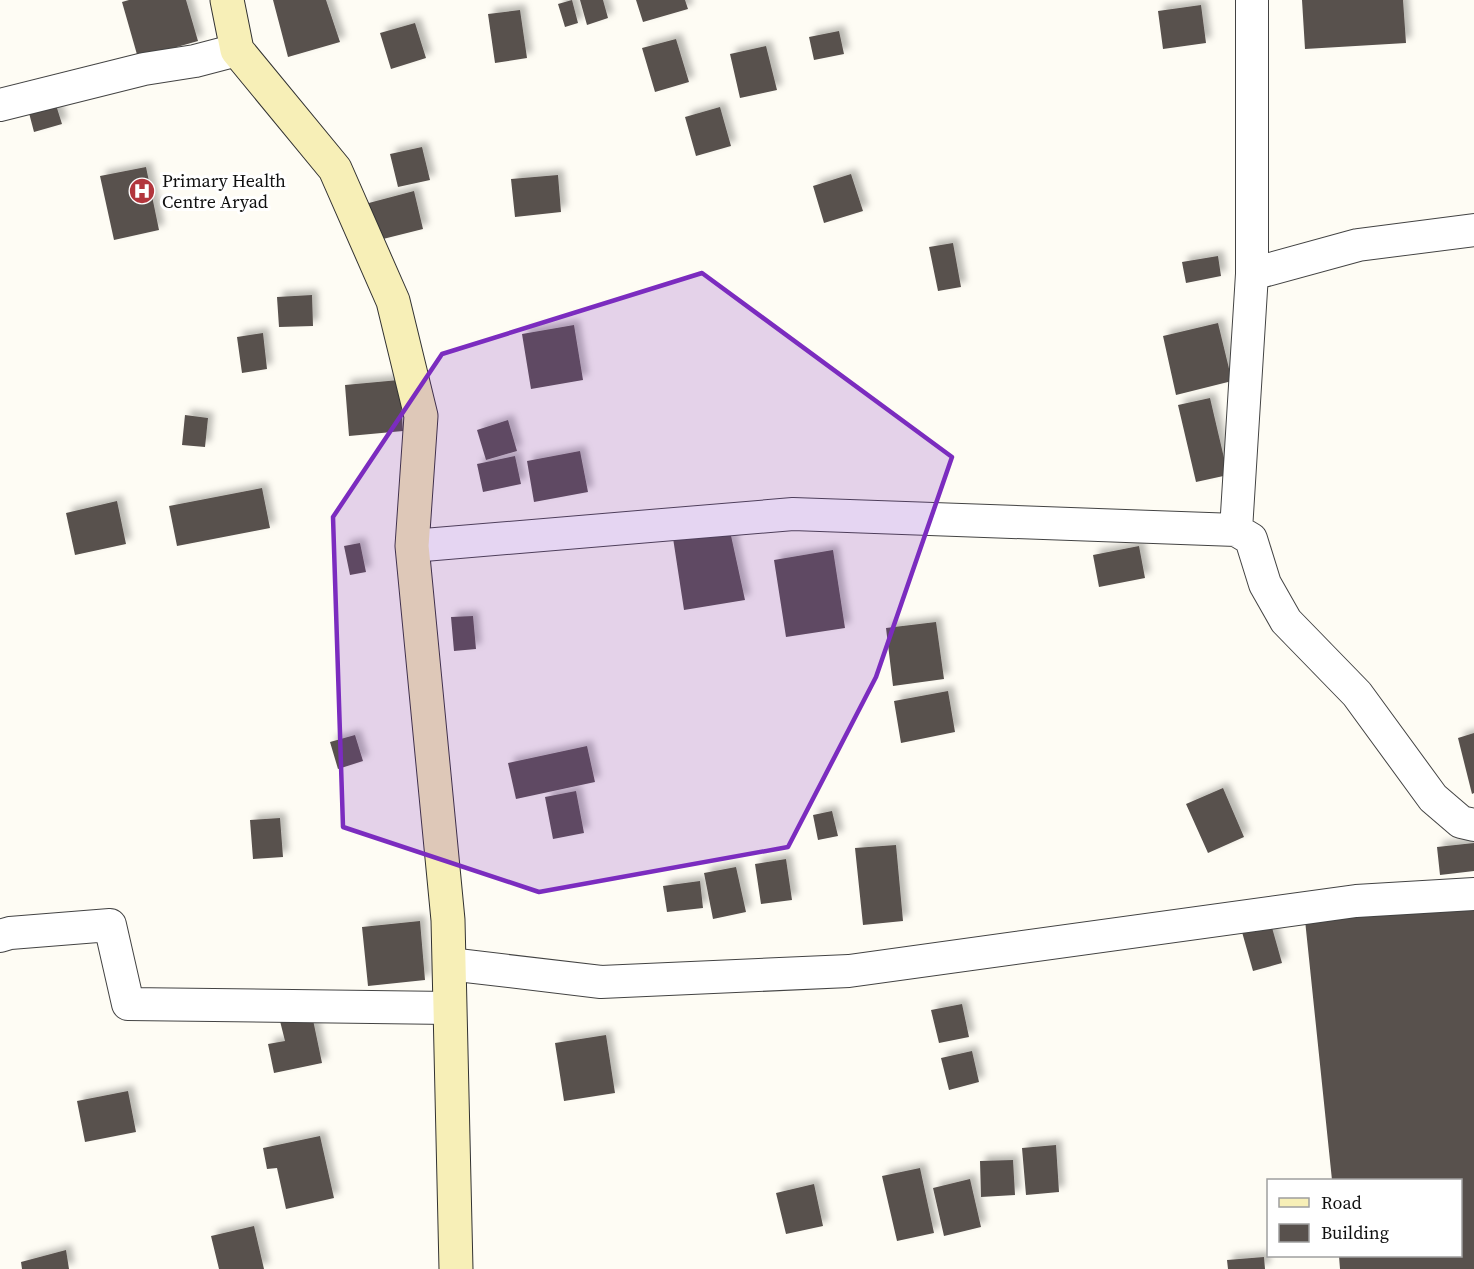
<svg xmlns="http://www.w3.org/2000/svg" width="1474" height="1269" font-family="'Source Serif 4',serif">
	<defs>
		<filter id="shadow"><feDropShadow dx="5.5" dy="-5.5" stdDeviation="3" flood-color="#0004"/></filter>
	</defs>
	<rect width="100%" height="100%" fill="#fefcf4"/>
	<!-- building -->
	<path fill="#58514d" filter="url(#shadow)" d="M129,0h57l12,41 -60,17 -16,-56z
		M273,0h53l14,42 -52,15z
		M572,0l6,23 -13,4 -7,-23z
		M580,0h23l5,18 -21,7z
		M636,0h49l3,9 -45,13z
		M1302,0h101l3,43 -101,6z
		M1201,5l5,38 -43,6 -5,-38z
		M520,10l7,48 -32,5 -7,-49z
		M415,23l11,35 -35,11 -11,-36z
		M839,31l5,23 -30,6 -5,-23z
		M676,39l13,43 -34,10 -13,-44z
		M766,46l11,44 -37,8 -10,-44z
		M56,105l6,19 -28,8 -5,-19z
		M720,107l11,39 -35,10 -11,-39z
		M422,147l8,33 -32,7 -8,-33z
		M146,167l13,63 -45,10 -14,-64z
		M851,174l12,37 -39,12 -11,-37z
		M558,175l3,37 -46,5 -4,-38z
		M414,191l9,38 -48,12 -10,-37z
		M953,243l8,44 -23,4 -9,-44z
		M1218,256l3,20 -35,7 -4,-21z
		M312,295l1,31 -34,1 -2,-30z
		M1218,323l14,58 -56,14 -13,-59z
		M574,325l9,55 -52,9 -9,-55z
		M263,333l4,36 -25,4 -5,-36z
		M399,380l4,51 -54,5 -4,-51z
		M1210,398l18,77 -32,7 -18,-77z
		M185,415l23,3 -3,29 -23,-2z
		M508,420l9,31 -31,9 -9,-30z
		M580,451l8,41 -54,10 -7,-41z
		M515,456l6,28 -38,8 -6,-28z
		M262,488l8,40 -93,18 -8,-40z
		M117,501l9,43 -51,11 -9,-42z
		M730,531l15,69 -61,10 -11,-72z
		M360,543l6,29 -16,3 -6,-29z
		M1139,546l6,32 -46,9 -6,-32z
		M833,550l12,78 -59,9 -12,-77z
		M473,616l3,33 -22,2 -3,-34z
		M936,622l8,57 -51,7 -7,-58z
		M948,691l7,41 -54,11 -7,-42z
		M1474,733v60l-2,1 -14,-56z
		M355,735l8,26 -25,8 -8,-27z
		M587,746l8,36 -79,17 -8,-36z
		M1223,788l21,49 -36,16 -22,-49z
		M576,791l8,42 -31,6 -8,-42z
		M832,811l6,25 -20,4 -5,-25z
		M280,818l3,39 -30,2 -3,-39z
		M1474,843v28l-34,4 -3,-28z
		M896,845l7,76 -40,4 -8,-77z
		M786,859l6,41 -31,4 -6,-40z
		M736,867l10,45 -33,7 -9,-46z
		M700,881l3,27 -36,4 -4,-26z
		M1474,902v367h-134l-1,-13h121v-76h-128l-27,-260z
		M420,921l5,59 -57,6 -6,-59z
		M1271,924l11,39 -29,8 -11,-39z
		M962,1004l7,33 -30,6 -8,-33z
		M312,1015l10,48 -48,10 -6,-29 17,-3 -5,-20z
		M606,1035l9,58 -51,8 -9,-58z
		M972,1051l7,31 -30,8 -8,-32z
		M128,1091l8,41 -51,10 -8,-41z
		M320,1136l14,62 -48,11 -9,-41 -10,1 -4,-21z
		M1056,1145l3,47 -33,3 -4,-47z
		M1013,1160l2,35 -34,2 -1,-36z
		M920,1168l14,65 -37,8 -15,-65z
		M970,1179l11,48 -37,9 -11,-48z
		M814,1184l9,42 -37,8 -10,-41z
		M254,1226l10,43h-45l-8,-33z
		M66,1250l3,19h-47l-1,-7z
		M1264,1257l1,12h-37l-1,-9z"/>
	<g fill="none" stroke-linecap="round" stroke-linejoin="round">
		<!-- street casing -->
		<g stroke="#434343" stroke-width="34">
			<path id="street" d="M1252,0v274
				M0,105l144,-36 51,-8 42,-11
				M1236,530l16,-256 106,-29 116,-15
				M412,546l381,-32 443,16 15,9 14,45 21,37 71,73 76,104 28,24 13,3
				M0,936l10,-3 100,-8 18,79 322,4
				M449,964l152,18 248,-11 507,-70 118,-7"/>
		</g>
		<!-- secondary casing -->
		<g stroke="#323232" stroke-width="35">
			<path id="secondary" d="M227,0l10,50 98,119 58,132 28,115 -9,130 36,374 8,349"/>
		</g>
		<!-- street -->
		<use href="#street" stroke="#fff" stroke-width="32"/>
		<!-- secondary -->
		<use href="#secondary" stroke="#f7efb7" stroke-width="33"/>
	</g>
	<!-- marked area -->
	<path fill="#7b2cbf" fill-opacity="0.2" stroke="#7b2cbf" stroke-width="4.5" stroke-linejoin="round" d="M702,273l250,184 -76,220 -88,170 -249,45 -196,-65 -10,-310 109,-163z"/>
	<!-- icons -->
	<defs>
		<g id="hospital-disc" transform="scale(1.35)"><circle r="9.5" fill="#b2363d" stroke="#fff"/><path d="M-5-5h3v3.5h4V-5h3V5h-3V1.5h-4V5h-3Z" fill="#fff"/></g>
	</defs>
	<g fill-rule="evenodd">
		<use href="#hospital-disc" x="142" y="191"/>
	</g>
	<g text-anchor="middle" stroke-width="6" stroke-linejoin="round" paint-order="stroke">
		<!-- poi labels -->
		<g font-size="18" fill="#101010" stroke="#fff" text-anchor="start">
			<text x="162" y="187">Primary Health<tspan x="162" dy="21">Centre Aryad</tspan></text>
		</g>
	</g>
	<!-- legend -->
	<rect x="1267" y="1179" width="195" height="78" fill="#ffffff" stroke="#9f9f9f" stroke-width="1.5"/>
	<rect x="1279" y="1198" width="30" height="9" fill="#f7efb7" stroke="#9f9f9f" stroke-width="1.5"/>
	<text x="1321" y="1209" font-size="18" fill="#101010">Road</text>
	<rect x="1279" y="1224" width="30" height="18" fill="#58514d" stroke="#9f9f9f" stroke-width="1.5"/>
	<text x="1321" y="1239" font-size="18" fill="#101010">Building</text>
</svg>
